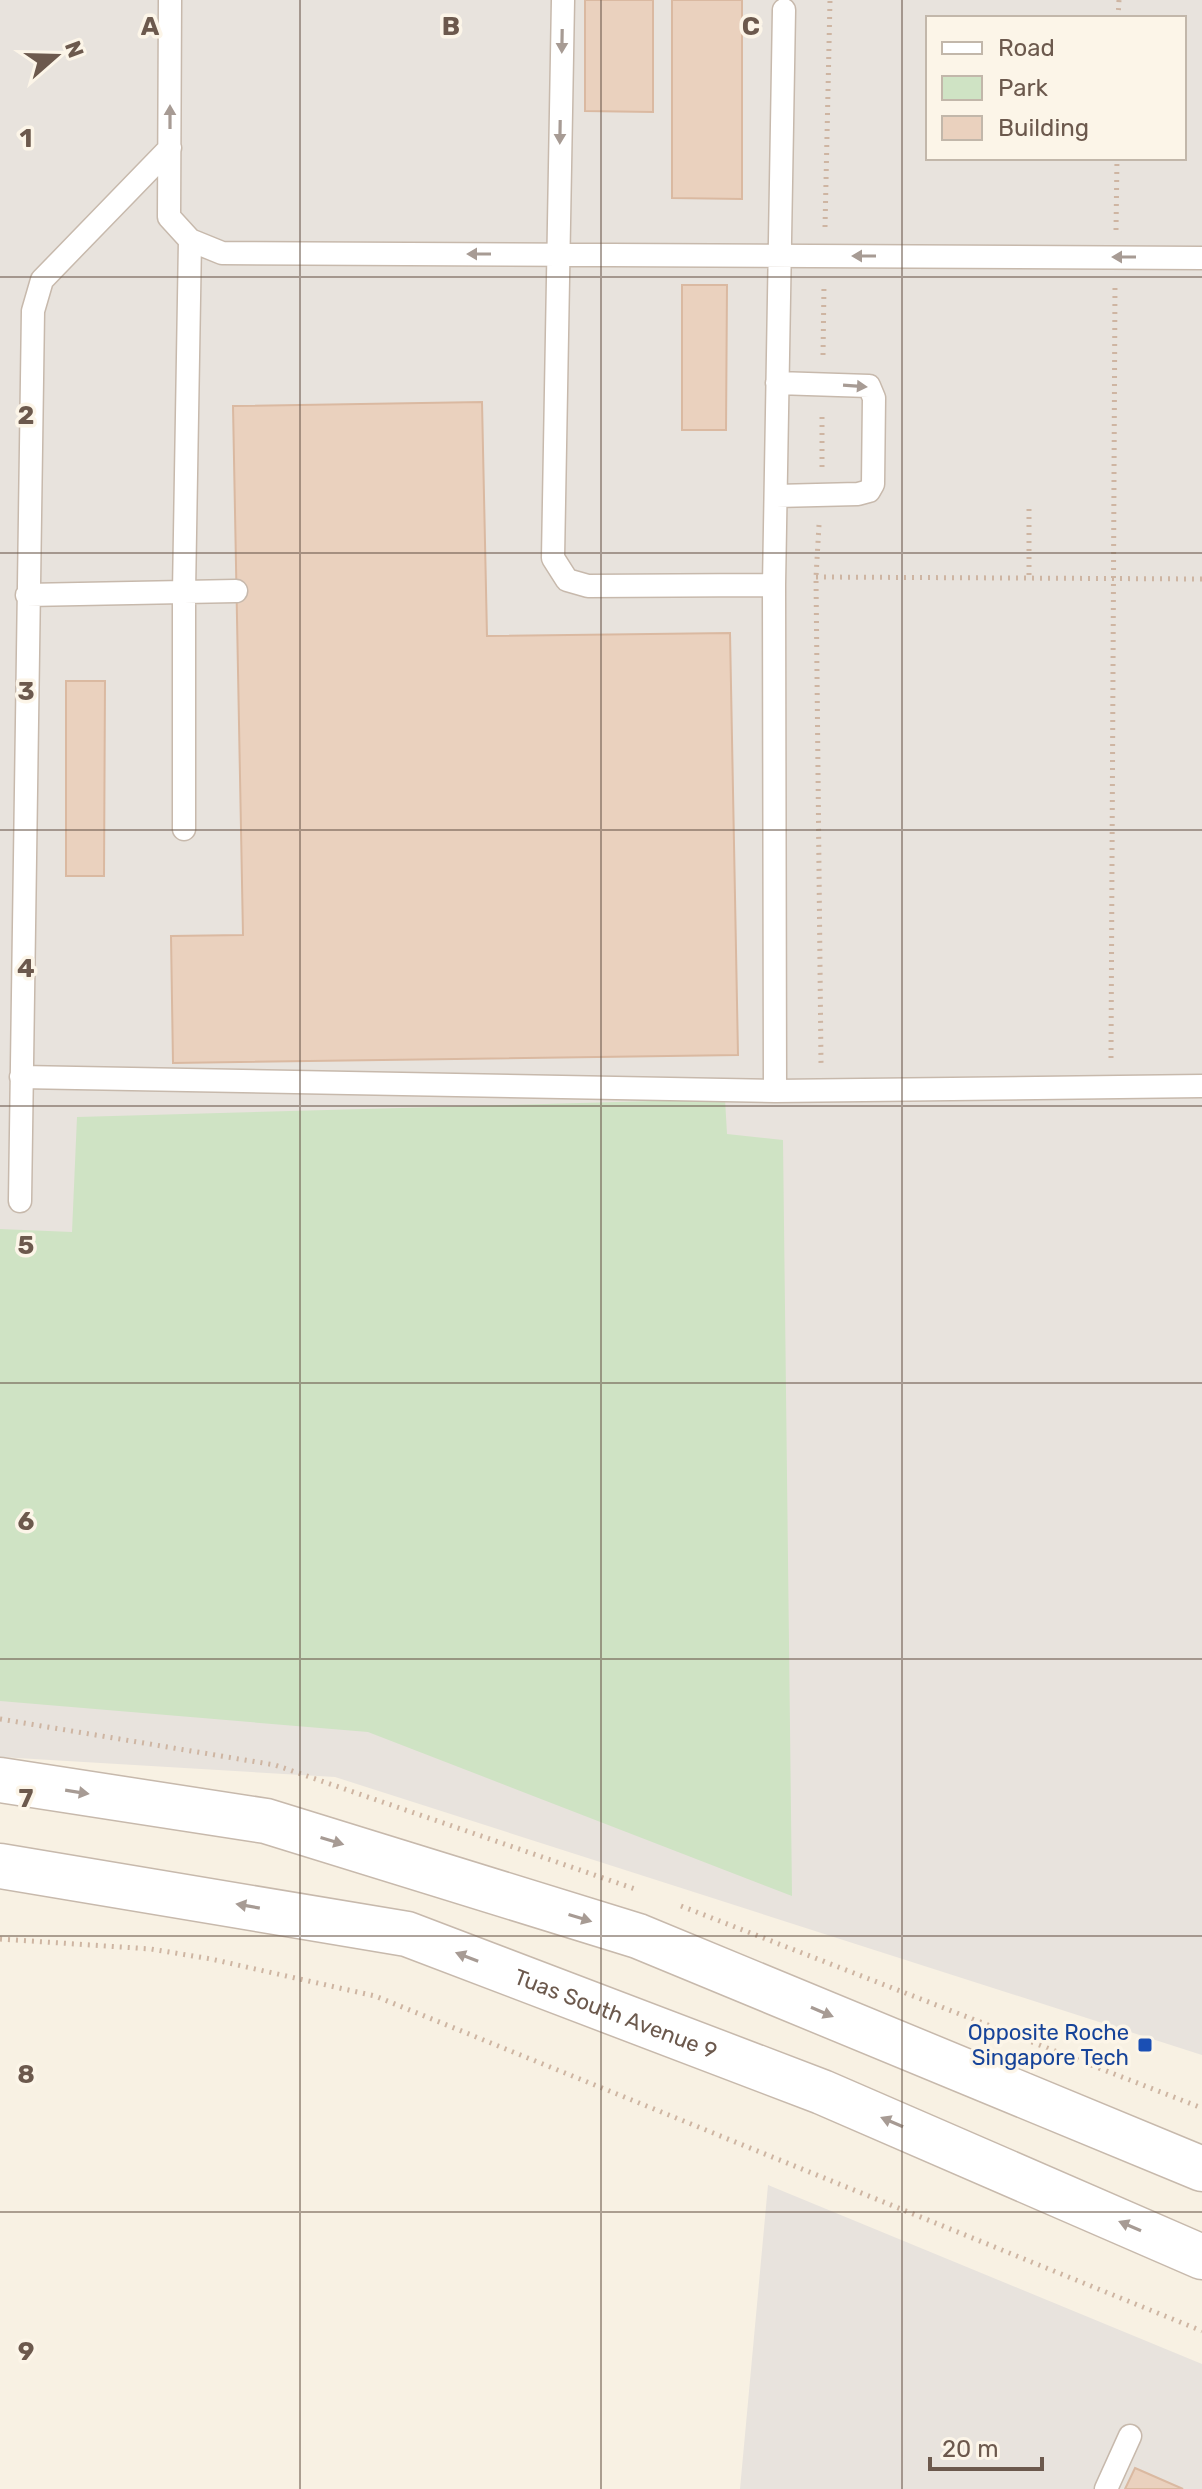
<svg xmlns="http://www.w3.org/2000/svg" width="1202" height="2489" font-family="Rubik,sans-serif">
	<rect width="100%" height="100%" fill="#f8f1e3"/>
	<!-- industrial -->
	<path fill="#e8e3dd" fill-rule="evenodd" d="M0,0h1202v2055l-867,-278 -335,-20zM928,18h256v140h-256z
		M768,2185l434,179v125h-462z"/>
	<!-- green -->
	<path fill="#cfe3c4" d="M725,1099l2,35 56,6 9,756 -424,-164 -368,-31v-472l72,3 5,-115z"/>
	<!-- building -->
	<path fill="#ead1be" stroke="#dab9a1" stroke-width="2" d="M585,0h68v112l-68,-1z
		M672,0h70v199l-70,-1z
		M682,285h45l-1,145h-44z
		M482,402l5,234 243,-3 8,422 -565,8 -2,-127 72,-1 -10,-529z
		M66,681h39l-1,195h-38z
		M1135,2468l48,21h-58z"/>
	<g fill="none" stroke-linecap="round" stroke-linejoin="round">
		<!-- service casing -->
		<g stroke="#c7b9ac" stroke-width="25">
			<path id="service" d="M170,0l-1,217 21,23 32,13 980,5
				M563,0l-10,558 14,22 21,6 186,-1
				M776,496l82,-2 11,-3 4,-7 1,-86 -5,-12 -92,-3
				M27,595l209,-4
				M184,829v-237l6,-352
				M21,1077l754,14 427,-5
				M775,1091l-1,-506 10,-575
				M20,1201l13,-890 9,-31 128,-132
				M1106,2489l24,-53"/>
		</g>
		<!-- tertiary casing -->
		<g stroke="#c7b9ac" stroke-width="47">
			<g id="tertiary">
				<path d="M0,1780l266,41 372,115 564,233"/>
				<path id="s1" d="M0,1866l407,68 415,158 380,165"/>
			</g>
		</g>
		<!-- path -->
		<path stroke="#ceb5a2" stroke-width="5" stroke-dasharray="2 6" stroke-linecap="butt" d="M1118,18l1,-18
			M825,227l5,-227
			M1116,230l1,-72
			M823,355l1,-70
			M822,467v-54
			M1029,509v68
			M819,525l-3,52 5,486
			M816,577l386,2
			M1111,1058l4,-774
			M0,1719l275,46 363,125
			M681,1906l521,202
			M0,1939l151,10 60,10 164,37 827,335"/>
		<!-- service -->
		<use href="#service" stroke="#fff" stroke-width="22"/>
		<!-- tertiary -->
		<use href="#tertiary" stroke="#fff" stroke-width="44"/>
	</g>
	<!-- one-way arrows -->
	<defs><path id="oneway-solid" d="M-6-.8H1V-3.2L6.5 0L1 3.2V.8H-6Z" transform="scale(2)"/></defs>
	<g fill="#a79b94">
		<use href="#oneway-solid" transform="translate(562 41) rotate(91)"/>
		<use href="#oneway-solid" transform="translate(170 117) rotate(-90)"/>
		<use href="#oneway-solid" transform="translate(560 132) rotate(91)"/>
		<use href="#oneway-solid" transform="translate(479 254) rotate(-180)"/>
		<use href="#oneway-solid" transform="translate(864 256) rotate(-180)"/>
		<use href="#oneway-solid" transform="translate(1124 257) rotate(-180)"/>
		<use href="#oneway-solid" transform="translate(855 386) rotate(4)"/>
		<use href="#oneway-solid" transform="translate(77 1792) rotate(9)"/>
		<use href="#oneway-solid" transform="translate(332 1841) rotate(17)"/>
		<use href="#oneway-solid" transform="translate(248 1906) rotate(-170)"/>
		<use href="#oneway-solid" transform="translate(580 1918) rotate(17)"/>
		<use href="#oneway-solid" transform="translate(467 1957) rotate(-159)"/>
		<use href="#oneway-solid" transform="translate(822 2012) rotate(23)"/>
		<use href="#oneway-solid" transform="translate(892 2122) rotate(-157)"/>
		<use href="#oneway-solid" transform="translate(1130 2226) rotate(-157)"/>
	</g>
	<!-- grid -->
	<path fill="none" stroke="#6c594d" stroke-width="2" stroke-opacity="0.55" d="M300,0v2489M601,0v2489M902,0v2489M0,277h1202M0,553h1202M0,830h1202M0,1106h1202M0,1383h1202M0,1659h1202M0,1936h1202M0,2212h1202"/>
	<!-- markers -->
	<rect fill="#1a4fb4" stroke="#fcf5e8" stroke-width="3" x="1137" y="2037" width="16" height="16" rx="4"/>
	<g text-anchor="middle" stroke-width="7" stroke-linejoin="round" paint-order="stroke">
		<!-- street labels -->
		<g font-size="22" fill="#6c594d" stroke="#fcf5e8">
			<text dy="8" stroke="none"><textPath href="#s1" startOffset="636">Tuas South Avenue 9</textPath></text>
		</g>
		<!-- transit labels -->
		<g font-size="22" fill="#164399" stroke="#fcf5e8" text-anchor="end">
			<text x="1129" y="2040">Opposite Roche<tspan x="1129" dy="25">Singapore Tech</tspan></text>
		</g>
	</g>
	<g font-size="26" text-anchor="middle" font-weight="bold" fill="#6c594d" stroke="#fcf5e8" stroke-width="7" stroke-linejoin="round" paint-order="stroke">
		<text x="150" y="35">A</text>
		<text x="451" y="35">B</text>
		<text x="751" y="35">C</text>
		<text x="26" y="147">1</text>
		<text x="26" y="424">2</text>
		<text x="26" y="700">3</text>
		<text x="26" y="977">4</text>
		<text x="26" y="1254">5</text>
		<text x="26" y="1530">6</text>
		<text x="26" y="1807">7</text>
		<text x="26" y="2083">8</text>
		<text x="26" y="2360">9</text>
	</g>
	<!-- legend -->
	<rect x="926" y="16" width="260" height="144" fill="#fcf5e8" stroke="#c2b7aa" stroke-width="2"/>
	<rect x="942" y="42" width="40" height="12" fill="#ffffff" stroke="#c2b7aa" stroke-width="2"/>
	<text x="998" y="56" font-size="24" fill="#6c594d">Road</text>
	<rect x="942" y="76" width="40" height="24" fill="#cfe3c4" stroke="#c2b7aa" stroke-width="2"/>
	<text x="998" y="96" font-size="24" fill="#6c594d">Park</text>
	<rect x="942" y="116" width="40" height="24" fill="#ead1be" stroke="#c2b7aa" stroke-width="2"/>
	<text x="998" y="136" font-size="24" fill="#6c594d">Building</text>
	<!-- north arrow -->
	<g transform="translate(56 56) rotate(70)" stroke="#fcf5e8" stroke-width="6" paint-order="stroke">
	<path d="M0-6L14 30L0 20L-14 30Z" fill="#6c594d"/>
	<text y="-12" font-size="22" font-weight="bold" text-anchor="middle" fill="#6c594d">N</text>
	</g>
	<!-- scale -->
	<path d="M930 2457v12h112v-12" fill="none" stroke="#6c594d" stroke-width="4"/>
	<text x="942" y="2457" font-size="24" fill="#6c594d" stroke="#fcf5e8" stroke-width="6" paint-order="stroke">20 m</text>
</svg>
